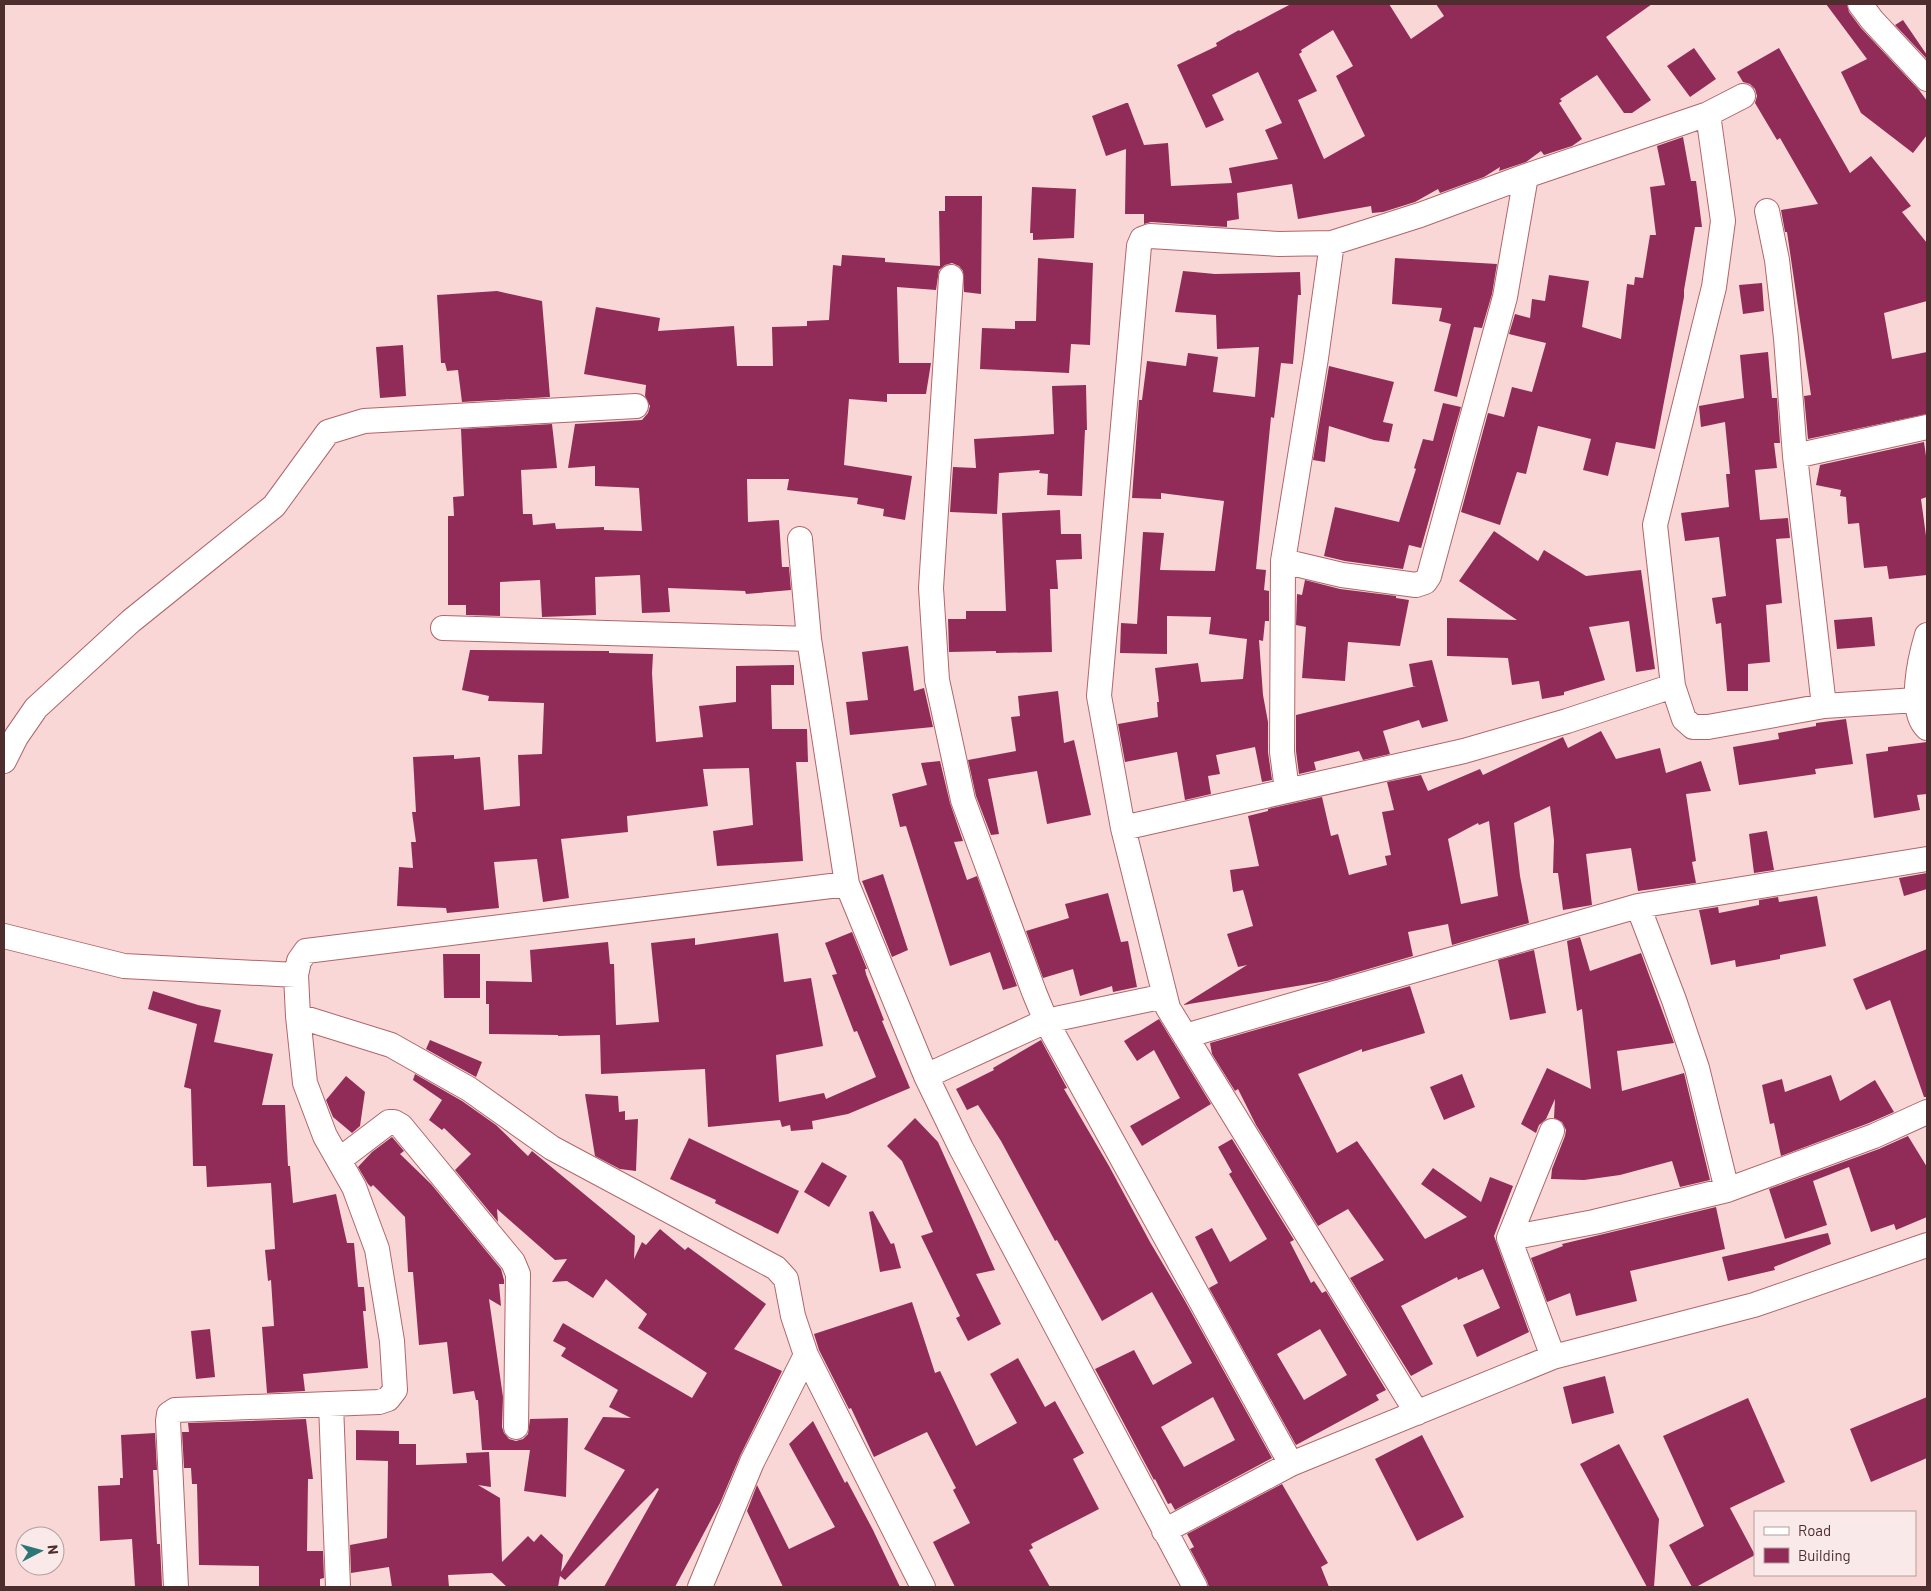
<svg xmlns="http://www.w3.org/2000/svg" width="1931" height="1591" font-family="Barlow,sans-serif">
	<rect width="100%" height="100%" fill="#f9d7d7"/>
	<!-- building -->
	<path fill="#912c58" fill-rule="evenodd" d="M1291,4h98l22,35 33,-23 -8,-12h216l-46,33 45,63 -19,13h-8l-27,-38 -37,24 2,2 -3,2 23,36 -10,7 -28,9 -3,-4 -15,11 -27,9 1,-4 -16,10 -44,16 -2,-4 -23,13 -32,10 -11,1 -1,-7 -73,13 -6,-35 -55,9 2,26 -12,2v6l-76,-5 -7,2v-10h-19l1,-65 -20,7 -14,-40 34,-13h2l16,42 24,-2 3,43 61,-3 -3,-15 49,-9 -13,-29 17,-7 -24,-51 -46,23 12,25 -18,8 -29,-63 40,-19 -1,-3 23,-13 1,1zM1333,30l20,36 -17,10 29,60 -41,23 -26,-59 19,-9 -18,-37 3,-2 -1,-2z
		M1826,4h21l2,8 12,16 58,62 8,11v34l-14,18 -52,-40 -20,-41 26,-13z
		M1903,20l24,35v4l-32,-34z
		M1694,48l22,31 -26,18 -23,-31z
		M1779,48l71,125 21,-17 40,50 -9,6 25,31v58l-43,12 8,46 35,-7v62l-119,25 -4,-43 7,-1 -24,-163h-2l-4,-22 37,-6 -38,-66 -3,2 -22,-37 2,-7 -2,-7 -5,-5 -7,-2 -6,-10z
		M1683,137l8,44h5l6,46h-7l-11,63v7l-29,152 -39,-7 -8,34 -25,-6 8,-31 -53,-13 -12,48 -9,-2 -17,53 -39,-13 27,-99 16,4 8,-30 20,5 14,-49 -37,-9 6,-20 15,4 2,-19 13,2 4,-26 40,6 -7,46 39,12 6,-55 7,1 1,-8 8,1 7,-43h6l-6,-48 15,-2 -8,-39z
		M1032,187l44,2 -2,49 -41,2v-7h-3z
		M945,196h37l-1,98 -17,-2 -1,-21 -4,-5 -7,-3 -7,2 -6,5 -3,20 -39,-3 2,76h32l-5,31h-39v8l-38,-3 -5,66 68,11 -7,44 -22,-4 1,-7 -27,-5 1,-6 -71,-8 2,-11h-42l1,43 31,-2 3,47h7l2,23 -45,4 -1,-3 -77,-3 2,24 -28,1 -2,-38 -45,2 1,38 -54,2 -2,-37 -40,2v34l-34,-1v-10h-18v-89h6l-1,-19 11,-1 -3,-67 91,-5 5,44 -36,2 2,44h9l1,11 22,-2 1,6 48,-2v3l38,1 -3,-43 -44,-2v-20l-27,2 7,-44 67,-4 6,-7 2,-7 -5,-10 1,-11 -62,-11 12,-67 64,11 -2,13 76,-5 3,40h36l-1,-39 35,-1v-5l22,-1 4,-55 8,1 1,-11 43,3v4l55,4 -1,-55h6z
		M1038,258l55,5 -3,82 -19,-1 -2,29 -89,-4 2,-41 33,1v-8h21z
		M1395,258l102,6 -5,30 -10,34 -8,-1 -17,70 -23,-6 17,-67 -12,-3 3,-13 -50,-4z
		M1183,271l32,3 85,-2 1,23h-3l-5,69 -12,-1 -7,55 -3,-1 -15,152 10,1 -2,20 5,1v30h-4l-2,20 -4,-1 4,55 5,27v30l4,28 -10,2 -7,-35 -39,8 4,19 -12,2 3,18 -26,6 -8,-48 -52,10 -7,-38 40,-7 -1,-15h2l-4,-34 43,-5 3,19 42,-3 4,-40 -38,-5 2,-17 -44,-1v38l-47,-1 1,-30 16,1 6,-92 21,1 -4,37 55,1 9,-70 -63,-8v6l-29,-1 7,-98h3l5,-39 39,5 2,-13 30,4 -5,35 42,5 4,-50 -42,2 -1,-34 -41,-3z
		M1762,283l2,28 -21,3 -4,-29z
		M497,291l45,10 8,96 -88,5 -4,-32 -11,1 -2,-8h-4l-4,-68z
		M403,345l3,51 -26,2 -4,-51z
		M1768,352l4,46h5l3,45h-6l3,25 -22,2 5,50 28,-2 2,20 -14,1 6,64 -16,2 4,57 -22,2v27h-21l-6,-68 -5,1 -4,-26 14,-2 -7,-59 -34,4 -4,-28 48,-6 -3,-33h4l-5,-52 -24,5 -2,-21 45,-8 -4,-43z
		M1329,366l65,16 -11,40 10,2 -4,18 -15,-2 -45,-14 -4,36 -12,-2z
		M1086,385l1,45h-2l-3,66 -35,-1 1,-21 -9,-1 1,-3 -41,3 -2,41 -47,-2 3,-45 23,1 -2,-29 80,-5 -2,-48z
		M1443,403l18,4 -40,141 -12,-3 -6,24 -58,-8 -21,-5 11,-49 64,15 17,-53 -2,-1 9,-29 10,2z
		M1924,442l3,21v34l-6,2 6,44v32l-38,4 -2,-13 -23,2 -5,-45 -11,1 -2,-27 -6,-1 1,-6 -25,-5 4,-20z
		M1060,510l1,24h20l1,25 -26,1 2,29h-8l2,63 -56,1v-2l-47,1 -1,-33h18v-8h40l-4,-98z
		M1494,531l44,30 6,-11 42,26 55,-6 14,99 -19,3 -7,-51 -40,6 16,53 -41,12v3l-22,4 -3,-18 -27,4 -4,-27 -61,-2v-38l70,2 -58,-39z
		M1305,580l35,9 56,7v2l13,2 -9,46 -52,-4 -3,39 -43,-3 4,-51 -10,-2 1,-31 5,1z
		M1872,617l3,29 -38,3 -3,-29z
		M908,646l6,45 10,-3 9,39 -83,8 -4,-33 22,-2 -6,-48z
		M470,650l139,1v2l44,1 -1,19 4,69 47,-5 -4,-31 37,-4v-36l58,-1v20h-23l1,44h35l1,33h-12l7,99 -86,5 -4,-35 40,-6 -4,-57 -46,1 5,37 -81,10 1,16 -67,7 8,59 -26,4 -6,-43 -43,3 5,46 -52,5 -1,-5 -49,-2 2,-39 14,1 -2,-26h5l-4,-30h4l-3,-55 41,-2v4l26,-2 4,53 36,-4 -2,-51 24,-1 2,-51 -56,-2 1,-5 -27,-6z
		M1432,660l16,61 -26,7 -3,-8 -36,11 7,23 -27,6 -4,-9 -45,11 2,8 -17,4 -3,-23v-36l120,-29h-3l-4,-22z
		M1058,691l6,52 10,-3 17,75 -44,9 -10,-53 -49,8 11,55 -8,1 -15,-39 -8,-36 48,-9 -5,-34 9,-1 -2,-20z
		M1846,719l7,45 -38,5 1,5 -77,11 -6,-38 46,-8 -1,-6 38,-7v-3z
		M1601,731l15,28 44,-11 6,25 35,-12 10,30 -25,3 10,67 -4,1 4,21 -58,8 -7,-43 -45,6 6,51 -29,5 -5,-37h-5l1,-33 -4,-34 -36,17 6,53 9,47 -77,22 -4,-21 -40,8 5,24 -86,25 -144,24 64,-40 -9,2 -11,-33 26,-8 -10,-36 -10,2 -3,-22 29,-4 -11,-50 20,-5v-2l54,-12 9,39 7,-2 11,41 38,-10 -2,-9 6,-1 -9,-43 12,-2 -7,-28 34,-7 7,16 52,-22 3,6 80,-38 5,11zM1489,821l9,75 -37,8 -13,-65 30,-16 1,2z
		M1927,742v52l-10,1 3,15 -46,8 -8,-64 22,-3v-4z
		M940,761l10,42 13,38 -9,1 13,38 10,-4 40,110 -14,4 -13,-38 -40,14 -44,-140 -6,1 -8,-33 35,-9 -6,-22z
		M1767,831l7,39 -20,3 -5,-39z
		M1927,873v16l-23,7 -5,-18z
		M883,874l25,76 -16,7 -30,-76z
		M1108,893l13,49 7,-1 9,46 -24,5 -1,-6 -32,10 -7,-27 -30,9 -17,-47 43,-13 -4,-14z
		M1817,896l9,50 -46,9v4l-44,8 -1,-7 -24,5 -12,-55 19,-3 1,6 40,-8v-5l19,-3 1,5z
		M852,932l15,37h-2l1,5 18,46 -2,1 28,67 -62,26 -36,7 1,8 -22,2 -1,-6 -8,2 -2,-7 -72,7 -3,-58 -104,5 -1,-39 -42,1v-1l-69,-1v-30h-3v-23l46,1 -2,-32 78,-8 2,22h4l2,61 43,-3 -8,-79 44,-5v7l83,-12 6,49 27,-4 12,68 -47,9 3,47 45,-9 2,6 50,-22 -19,-46 -3,1 -22,-57 5,-1 -12,-31z
		M1580,937l10,34 51,-18 33,90 -57,8 5,40 62,-18 26,107 -30,7 -8,-26 -52,14 -36,5 -33,-1 1,-10 13,-33 1,-6 -4,-8 -8,-4 1,-19 -9,20 -7,6 -3,8 -15,-9 26,-56 44,21 -9,-80 -5,2 -10,-70z
		M1927,949v148h-3l-34,-97 -24,10 -13,-31z
		M1534,950l12,63 -36,7 -12,-60z
		M443,954h37v44h-36z
		M1410,986l15,47 -63,19v-3l-64,25 39,79 20,-12 68,98 42,-22 -46,-33 12,-16 48,34 9,-25 23,9 -19,50 35,96 -52,25 -14,-32 37,-17 -17,-39 -25,11 -1,-3 -56,29 32,58 -22,12 -61,-98 34,-18 -36,-51 -30,17 -62,-101 -18,-36 -3,2 -23,-37 -2,-11z
		M153,991l45,14 23,5 -7,32 59,12 -11,51h23l3,61h2l3,37 43,-9 11,49h7l4,44h6l2,24h-3l5,57 -65,6 2,17 -38,2 -5,-66 12,-1 -3,-46 -3,1 -3,-31 10,-1 -4,-66 -64,4 -1,-21h-13l-2,-77 -7,-2 13,-63 -49,-15z
		M1159,1019l52,85 -69,42 -12,-20 50,-28 -26,-48 -17,11 -13,-20z
		M430,1040l52,22 -6,15 -50,-28z
		M1041,1040l26,48 -3,1 45,77 41,76 35,59 87,157 -97,52 -4,-7 -3,1 -13,-25 -1,1 -59,-111 39,-19 19,35 39,-22 -40,-71 -50,29 -45,-81 -2,1 -54,-100 -23,-36 -11,5 -11,-21 38,-19 -1,-2zM1213,1397l22,43 -51,27 -23,-40z
		M415,1074l47,27 34,24 32,31 4,-5 103,85 -1,23 8,-17 4,3 14,-16 25,21 3,-3 78,57 -32,45 48,22 -42,85 -20,47 -45,84h-71l55,-98 -2,-1 -92,92 -5,-4 -2,11h-51l-15,-14 -44,2 1,12h-57l-3,-20 -38,6 -1,-28 37,-7 1,-77 -32,-1v-30l43,1v13h17v21l51,-2 -1,-10 23,-1 2,35 -13,-2 22,13 2,64 26,-26 6,6 7,-8 22,21 -2,17 64,-102 -41,-21 19,-32 28,1 -22,-11 9,-17 -57,-34 5,-8 -13,-7 10,-18 129,75 15,-25 -69,-45 9,-14 -41,-35 -13,19 -26,-17 -15,1 15,-23 -12,1 -58,-51 1,13 -43,-52 16,-16 -27,-26 -2,2 -13,-10 13,-20 -29,-20z
		M1462,1074l13,33 -31,13 -14,-33z
		M1831,1075l9,26 35,-21 19,32 -25,11 -88,33 -7,-33 -4,1 -8,-39 20,-6 3,13z
		M346,1076l19,16 -5,34 -8,7 -19,-16 -7,-17z
		M585,1094l33,2 1,16 6,-1v9l13,-1 -2,52 -16,-2 -25,-13z
		M915,1118l23,24 57,128 -19,4 25,50 -33,17 -12,-23 4,-2 -39,-80 12,-4 -31,-71 -15,-15z
		M1908,1136l19,31v50l-31,13 -2,-6 -23,8 -22,-65 -36,14 14,44 -42,14 -16,-50 110,-40z
		M392,1137l12,14 -4,3 31,30 70,85 3,11v4h-5l2,22 -12,-7 14,98 -1,30 2,6 5,6 7,2 7,-2 5,-5 2,-15 38,-1 -2,79 -42,-6 6,-41h-48l-4,-50h-2l-2,-9 -21,3 -6,-52 -28,3 -6,-73h-5l-3,-55 -32,-32 -2,2 -3,-3 -10,-17 14,-15z
		M689,1138l110,53 -21,43 -63,-31 1,-3 -46,-21z
		M1232,1139l62,101 -4,2 2,4 19,37 3,-2 8,12 4,-2 60,99 -10,5 3,5 -83,45 -87,-157 9,-5 -23,-46 17,-9 18,34 37,-23 -38,-65 3,-2 -14,-25zM1320,1329l27,46 -43,25 -27,-46z
		M822,1162l25,14 -18,31 -25,-15z
		M1716,1207l9,42 -95,22 7,30 -61,15 -6,-23 -23,9 -16,-44 32,-12 -1,-2z
		M873,1211l18,33 3,-1 7,25 -21,4 -11,-60z
		M1828,1233l3,11 -57,23 1,3 -47,11 -6,-24z
		M912,1302l23,71 5,-2 36,75 41,-23 -27,-49 28,-16 27,49 10,-6 29,52 -11,6 26,50 -68,35 2,4 -4,2 21,37h-95l-22,-45 37,-19 -17,-33 3,-2 -29,-56 -53,25 -23,-49 -2,1 -30,-59 -5,-16z
		M210,1329l5,48 -19,2 -5,-48z
		M1605,1376l9,37 -42,11 -9,-37z
		M1927,1397v61l-56,24 -21,-53z
		M1748,1398l37,84 -55,26 25,47 -59,32h-4l-23,-42 35,-19 -41,-90z
		M306,1419l7,60h-5l-1,72h16l1,27 -4,1v8h-61v-21l-60,-1 -2,-81h-5l-1,-16h-7l-2,-36h7l-1,-9z
		M813,1421l32,62 2,-2 26,49 27,57h-117l-36,-76 10,-26 32,64 46,-22 -46,-83z
		M155,1433l2,37h-4l4,74h3l2,42 -27,1 -3,-48 -32,2 -2,-55 22,-1v-7h3l-2,-43z
		M1422,1435l42,82 -47,24 -42,-82z
		M1619,1444l40,75 -5,68h-7l-67,-123z
		M1282,1484l46,79 -7,4 8,20h-120l-2,-6 -17,-32 4,-2 -7,-13z"/>
	<g fill="none" stroke-linecap="round" stroke-linejoin="round">
		<!-- street casing -->
		<g stroke="#b06669" stroke-width="26">
			<path id="street" d="M1860,4l12,16 55,59
				M1708,114l15,107 -9,66 -59,238 18,161 11,33 9,8h15l116,-21 92,-6
				M1767,211l10,49 9,78 9,118 29,250
				M951,277l-20,311 6,92 26,120 71,192 12,29 245,443
				M1795,456l132,-29
				M800,539l9,100 38,245 79,192 35,72 234,439
				M1283,561l59,14 74,10 9,-3 4,-6 76,-279 21,-121
				M443,628l366,11
				M1927,635c-7,23 -19,75 0,93
				M4,761l12,-24 20,-29 95,-87 143,-115 54,-74 36,-11 272,-15
				M1287,790l-5,-38 1,-191 33,-203 16,-115
				M1123,828l341,-77 103,-30 106,-35
				M1638,906l36,94 23,68 30,122
				M4,936l120,30 172,9
				M298,1016l93,29 78,44 83,59 224,120 10,11 7,37 13,39 117,232
				M1185,1036l453,-130 289,-47
				M926,1076l120,-55 119,-25
				M1552,1131l-43,107 44,119
				M339,1160l50,-38h5l7,4 112,136 5,12 -2,153
				M1509,1238l85,-16 133,-32 147,-54 53,-24
				M331,1404l7,183
				M1417,1413l-249,-405 -45,-180 -24,-132 40,-450 3,-7 8,-3 129,8 53,-1 88,-28 106,-39 182,-62 35,-18
				M1164,1531l127,-67 262,-107 201,-52 173,-60
				M176,1587l-8,-166 1,-7 6,-4 204,-8 9,-3 7,-9 -3,-49 -15,-92 -23,-62 -29,-51 -20,-53 -7,-67 -2,-41 3,-14 7,-10 541,-67
				M700,1587l52,-125 54,-107"/>
		</g>
		<!-- street -->
		<use href="#street" stroke="#fff" stroke-width="24"/>
	</g>
	<!-- border -->
	<rect width="1931" height="1591" fill="none" stroke="#4d2d2e" stroke-width="10"/>
	<!-- legend -->
	<rect x="1754" y="1511" width="162" height="65" fill="#fae9e9" stroke="#b59e9e"/>
	<rect x="1764" y="1527" width="25" height="8" fill="#ffffff" stroke="#b59e9e"/>
	<text x="1798" y="1536" font-size="15" fill="#4d2d2e">Road</text>
	<rect x="1764" y="1548" width="25" height="15" fill="#912c58" stroke="#b59e9e"/>
	<text x="1798" y="1561" font-size="15" fill="#4d2d2e">Building</text>
	<!-- north arrow -->
	<g transform="translate(40 1551) rotate(84)"><circle r="24" fill="#fae9e9" stroke="#b59e9e"/>
	<path d="M0-4L9 19L0 12L-9 19Z" fill="#2c7677"/>
	<text y="-8" font-size="14" font-weight="bold" text-anchor="middle" fill="#4d2d2e">N</text>
	</g>
</svg>
